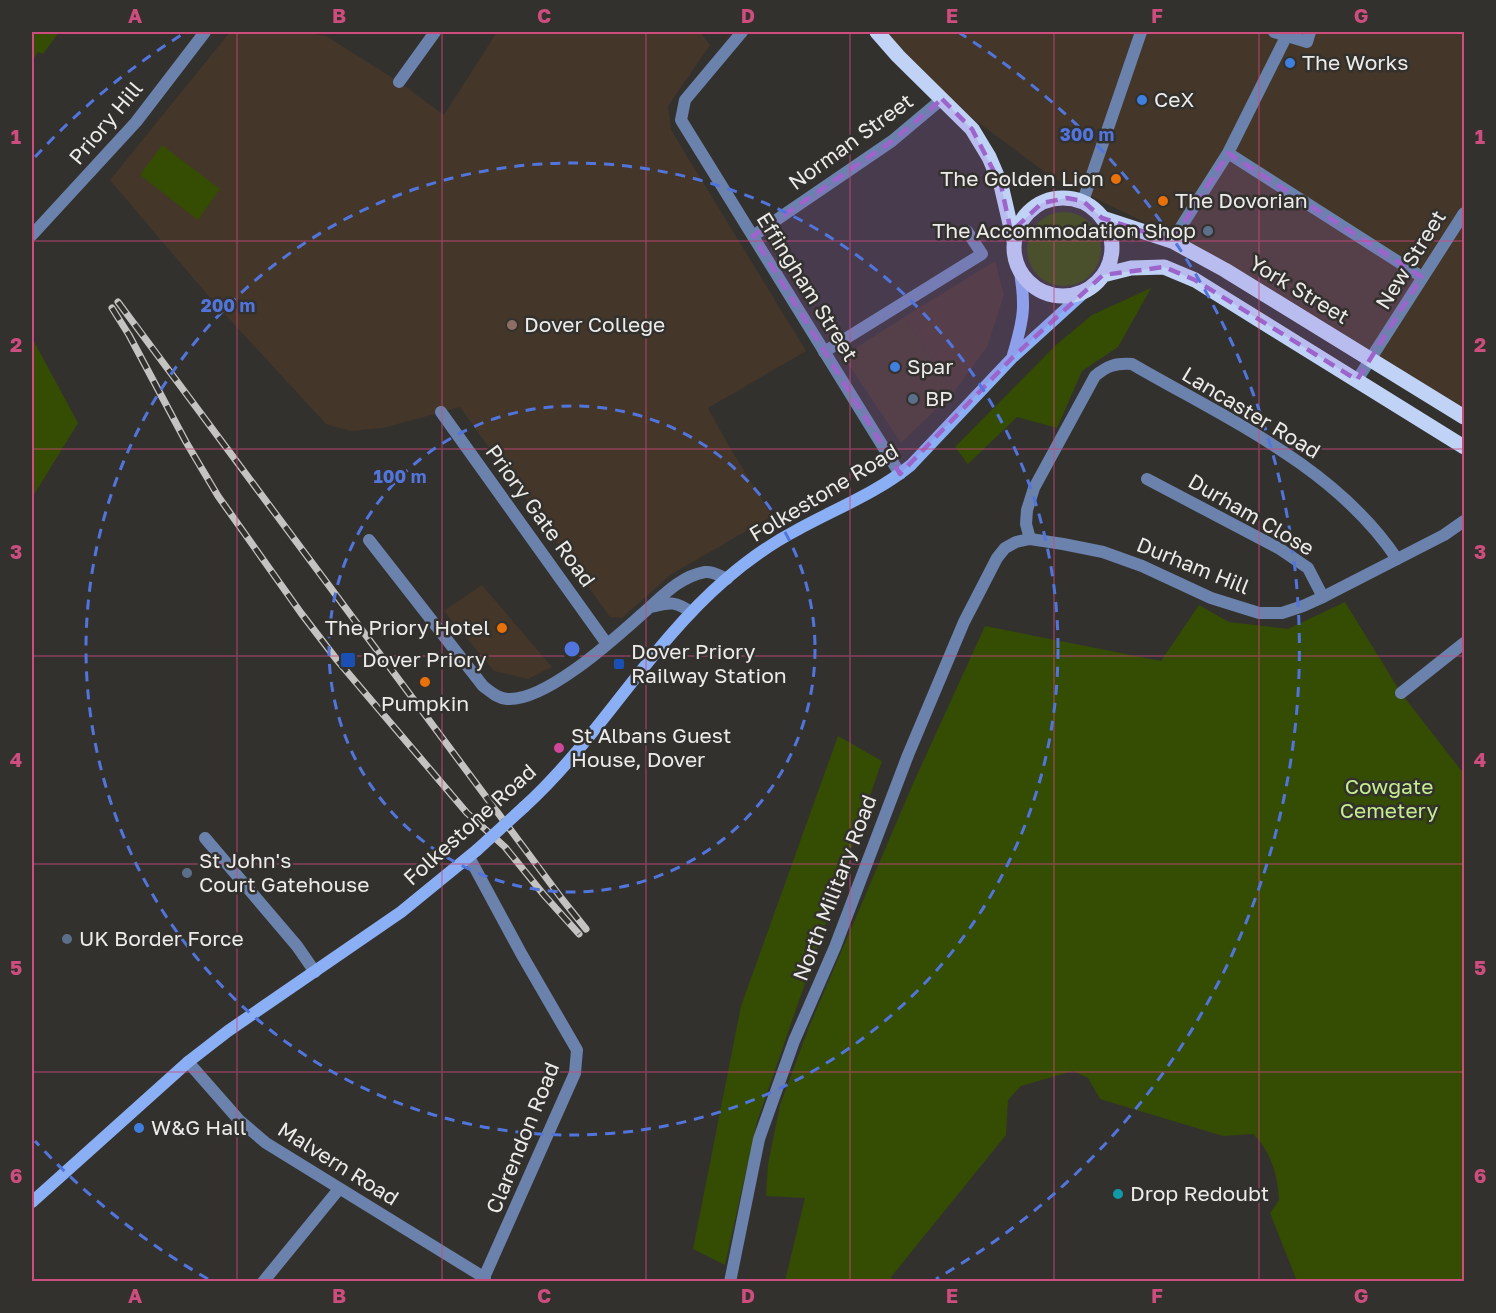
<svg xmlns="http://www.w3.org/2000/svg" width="1496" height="1313" font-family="'Golos Text',sans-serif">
	<rect width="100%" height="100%" fill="#33312e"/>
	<!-- commercial -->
	<path fill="#443629" d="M888,32h576v379l-274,-167 -137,-66 -124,-92z
		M904,317l50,75 -53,51 -58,-87z
		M482,585l70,82 -24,12 -34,-8 -50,-60z"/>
	<!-- education -->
	<path fill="#45362a" d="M230,32h73l23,4 73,46 45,33 53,-83h203l10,13 -42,61 3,24 135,221 -98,57 22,40 42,68 -102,59 -48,43 -12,-1 -150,-210 -77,21 -33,3 -24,-7 -115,-125 -101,-119z
		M995,261l9,34 -17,52 -33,45 -50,-75z"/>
	<!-- green -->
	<path fill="#354c03" d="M32,32h27l-16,22 -5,-2 -6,9z
		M162,145l58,44 -22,31 -58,-45z
		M1027 249a37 37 0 1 1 74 0a37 37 0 1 1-74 0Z
		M1151,288l-33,59 -36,24 -25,57 -40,-11 -49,47 -13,-17 101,-102 36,-30z
		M32,338l46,85 -46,75z
		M1345,602l56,91 63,81v507h-167l-27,-68 9,-13c-1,-24 -8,-49 -26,-66l-30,2 -123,-37 -12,-21 -15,-7 -52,15 -13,14 -2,35 -115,142 3,4h-109l20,-83 -39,-2 2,-32 12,-59 29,-78 103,-241 73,-160 176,35 38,-56 30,17 59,7z
		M838,736l44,25 -125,361 -32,143 -32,-16 48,-243z"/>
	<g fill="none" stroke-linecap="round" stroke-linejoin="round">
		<!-- minor -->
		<path stroke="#6b82ad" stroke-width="12" d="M742,32l-57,68 -4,20 219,354
			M399,82l36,-50
			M1228,153l194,124
			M32,235l104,-113 69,-90
			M753,236l139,-95 50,-42
			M1172,241l56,-88 59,-118
			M824,352l158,-98 -15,-23
			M1357,380l107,-167
			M441,412l166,232
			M1147,479l133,70 28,19 15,29
			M1030,539l-4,-15 1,-14 7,-22 61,-112c12,-10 20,-13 37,-12 93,54 204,103 265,195
			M369,540l114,146c8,6 14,12 24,13 38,3 106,-59 134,-84 20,-17 37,-38 64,-43 8,-1 15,4 22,7
			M650,607c19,-4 24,-7 41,5
			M1401,693l63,-50
			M205,838l92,108 18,26
			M469,857l53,98 55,95 -2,23 -93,209
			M188,1062l51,58 27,23 219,135
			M263,1282l76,-93"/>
		<!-- tertiary -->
		<path stroke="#6b82ad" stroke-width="12" d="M1274,32l33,10 3,-10
			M1083,201l58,-169
			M730,1282l29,-143 35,-98 41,-94 73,-192 56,-133 33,-64 8,-10 11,-6 14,-3 33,5 40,8 39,14 69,32 48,15h23l21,-7 20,-9 121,-62 20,-14"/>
		<!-- secondary -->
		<path stroke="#8baff4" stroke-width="12" d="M1013,355c11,-37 13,-50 6,-88
			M524,807c75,-68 124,-161 202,-228 21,-18 46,-36 71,-49 38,-21 80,-37 114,-65l102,-108 76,-69
			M32,1202l156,-140 40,-31 173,-119 76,-62"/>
		<!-- primary -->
		<path stroke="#c0d3f7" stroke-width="15" d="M877,32l21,24 74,73 17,28 12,28 13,56
			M1014 247a49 49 0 1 1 98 0a49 49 0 1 1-98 0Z
			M1102,218l70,23 53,29 239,147
			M1103,275l28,-7 33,-1 31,13 269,167"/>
		<!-- rail casing -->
		<g stroke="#c4c3c1" stroke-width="7">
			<path id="rail" d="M118,302l444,597 24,30
				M112,308l17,27 57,107 32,54 83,117 36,47 130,153 38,34 39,48 35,39"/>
		</g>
		<!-- rail -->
		<use href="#rail" stroke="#33312e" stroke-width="4.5" stroke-dasharray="14" stroke-linecap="butt"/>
		<!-- secondary-bridge -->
		<path stroke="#8baff4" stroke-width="12" d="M477,850l47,-43"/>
	</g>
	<!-- marked area -->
	<path fill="#9d65cc" fill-opacity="0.2" stroke="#9d65cc" stroke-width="4.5" stroke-dasharray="12 8" stroke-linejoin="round" d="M942,99l30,30 29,56 10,47 31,-29 25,-5 16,3 19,17 70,23 56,-88 194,124 -65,103 -162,-100 -31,-13 -61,8 -90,82 -113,117 -147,-238 139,-95z"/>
	<!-- grid -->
	<path fill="none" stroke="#cc4d7e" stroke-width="1.5" stroke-opacity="0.55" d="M237,32v1250M442,32v1250M646,32v1250M850,32v1250M1054,32v1250M1259,32v1250M32,241h1432M32,449h1432M32,656h1432M32,864h1432M32,1072h1432"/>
	<!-- distance rings -->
	<g fill="none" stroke="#5175dc" stroke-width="3" stroke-dasharray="10 8">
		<circle cx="572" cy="649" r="243"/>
		<circle cx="572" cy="649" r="486"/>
		<path d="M208 1279A728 728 0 0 1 35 1141M35 157A728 728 0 0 1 186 32M958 32A728 728 0 0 1 936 1279"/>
	</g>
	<!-- markers -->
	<g fill="#3f7fe0" stroke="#33312e" stroke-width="2">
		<circle cx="1290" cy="63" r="6"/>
		<circle cx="1142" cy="100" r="6"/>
		<circle cx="895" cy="367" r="6"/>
		<circle cx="139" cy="1128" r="6"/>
	</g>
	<g fill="#e8710a" stroke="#33312e" stroke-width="2">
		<circle cx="1116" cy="179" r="6"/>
		<circle cx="1163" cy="201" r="6"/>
		<circle cx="502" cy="628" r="6"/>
		<circle cx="425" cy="682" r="6"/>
	</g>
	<g fill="#5c6f8a" stroke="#33312e" stroke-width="2">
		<circle cx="1208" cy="231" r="6"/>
		<circle cx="913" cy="399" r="6"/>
		<circle cx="187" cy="873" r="6"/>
		<circle cx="67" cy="939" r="6"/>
	</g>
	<circle fill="#8d6e63" stroke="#33312e" stroke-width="2" cx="512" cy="325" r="6"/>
	<g fill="#1a4fb4" stroke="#33312e" stroke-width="2">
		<rect x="340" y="652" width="16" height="16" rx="3"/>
		<rect x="613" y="658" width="12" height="12" rx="3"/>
	</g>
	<circle fill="#d1479c" stroke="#33312e" stroke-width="2" cx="559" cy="748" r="6"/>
	<circle fill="#0f9aa8" stroke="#33312e" stroke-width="2" cx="1118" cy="1194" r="6"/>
	<g text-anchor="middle" stroke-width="5" stroke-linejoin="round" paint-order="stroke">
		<!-- poi labels -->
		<g font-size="21" fill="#ecebe9" stroke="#33312e" text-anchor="start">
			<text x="1302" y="70">The Works</text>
			<text x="1154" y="107">CeX</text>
			<text x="1104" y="186" text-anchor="end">The Golden Lion</text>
			<text x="1175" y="208">The Dovorian</text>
			<text x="1196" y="238" text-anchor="end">The Accommodation Shop</text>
			<text x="524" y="332">Dover College</text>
			<text x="907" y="374">Spar</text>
			<text x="925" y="406">BP</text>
			<text x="490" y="635" text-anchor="end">The Priory Hotel</text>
			<text x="631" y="659">Dover Priory<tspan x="631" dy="24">Railway Station</tspan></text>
			<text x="362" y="667">Dover Priory</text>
			<text x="425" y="711" text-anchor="middle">Pumpkin</text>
			<text x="571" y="743">St Albans Guest<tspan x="571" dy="24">House, Dover</tspan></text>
			<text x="199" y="868">St John's<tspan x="199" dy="24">Court Gatehouse</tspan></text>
			<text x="79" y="946">UK Border Force</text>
			<text x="151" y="1135">W&amp;G Hall</text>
			<text x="1130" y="1201">Drop Redoubt</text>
		</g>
		<!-- street labels -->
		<g font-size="21" fill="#ecebe9" stroke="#33312e">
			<text transform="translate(106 123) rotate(-50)" y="7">Priory Hill</text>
			<text transform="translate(851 142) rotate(-36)" y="7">Norman Street</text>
			<text transform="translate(1411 260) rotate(-58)" y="7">New Street</text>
			<text transform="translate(807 287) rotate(58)" y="7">Effingham Street</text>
			<text transform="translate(1299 290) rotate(31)" y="7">York Street</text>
			<text transform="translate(1251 413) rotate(31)" y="7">Lancaster Road</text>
			<text transform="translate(824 493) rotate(-31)" y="7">Folkestone Road</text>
			<text transform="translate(1251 515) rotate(30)" y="7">Durham Close</text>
			<text transform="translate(540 516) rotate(54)" y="7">Priory Gate Road</text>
			<text transform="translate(1193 566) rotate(22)" y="7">Durham Hill</text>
			<text transform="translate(470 825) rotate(-42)" y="7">Folkestone Road</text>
			<text transform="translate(835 888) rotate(-69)" y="7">North Military Road</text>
			<text transform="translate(523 1138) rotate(-68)" y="7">Clarendon Road</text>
			<text transform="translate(338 1164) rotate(32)" y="7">Malvern Road</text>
		</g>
		<!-- park labels -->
		<g font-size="21" fill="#c4ed8d" stroke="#33312e">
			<text x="1389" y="794">Cowgate<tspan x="1389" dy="24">Cemetery</tspan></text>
		</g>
	</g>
	<circle cx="572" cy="649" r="9" fill="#5175dc" stroke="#33312e" stroke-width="3"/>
	<g font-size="18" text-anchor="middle" font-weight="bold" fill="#5175dc" stroke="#33312e" stroke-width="5" stroke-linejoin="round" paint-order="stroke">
		<text x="1087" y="141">300 m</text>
		<text x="228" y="312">200 m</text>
		<text x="400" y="483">100 m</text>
	</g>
	<!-- border -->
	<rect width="1496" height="1313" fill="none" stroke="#33312e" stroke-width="66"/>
	<rect x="33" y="33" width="1430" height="1247" fill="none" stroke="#cc4d7e" stroke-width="2"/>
	<g font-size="20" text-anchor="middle" font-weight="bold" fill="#cc4d7e">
		<text x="135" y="23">A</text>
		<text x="339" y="23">B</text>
		<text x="544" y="23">C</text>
		<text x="748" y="23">D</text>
		<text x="952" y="23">E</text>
		<text x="1157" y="23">F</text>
		<text x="1361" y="23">G</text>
		<text x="16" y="144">1</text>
		<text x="1480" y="144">1</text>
		<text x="16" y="352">2</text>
		<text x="1480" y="352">2</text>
		<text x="16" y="559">3</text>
		<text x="1480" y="559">3</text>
		<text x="16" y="767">4</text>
		<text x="1480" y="767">4</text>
		<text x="16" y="975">5</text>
		<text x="1480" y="975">5</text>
		<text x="16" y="1183">6</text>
		<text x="1480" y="1183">6</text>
		<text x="135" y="1303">A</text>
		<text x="339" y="1303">B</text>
		<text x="544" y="1303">C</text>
		<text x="748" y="1303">D</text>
		<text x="952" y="1303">E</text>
		<text x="1157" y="1303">F</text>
		<text x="1361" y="1303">G</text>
	</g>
</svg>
